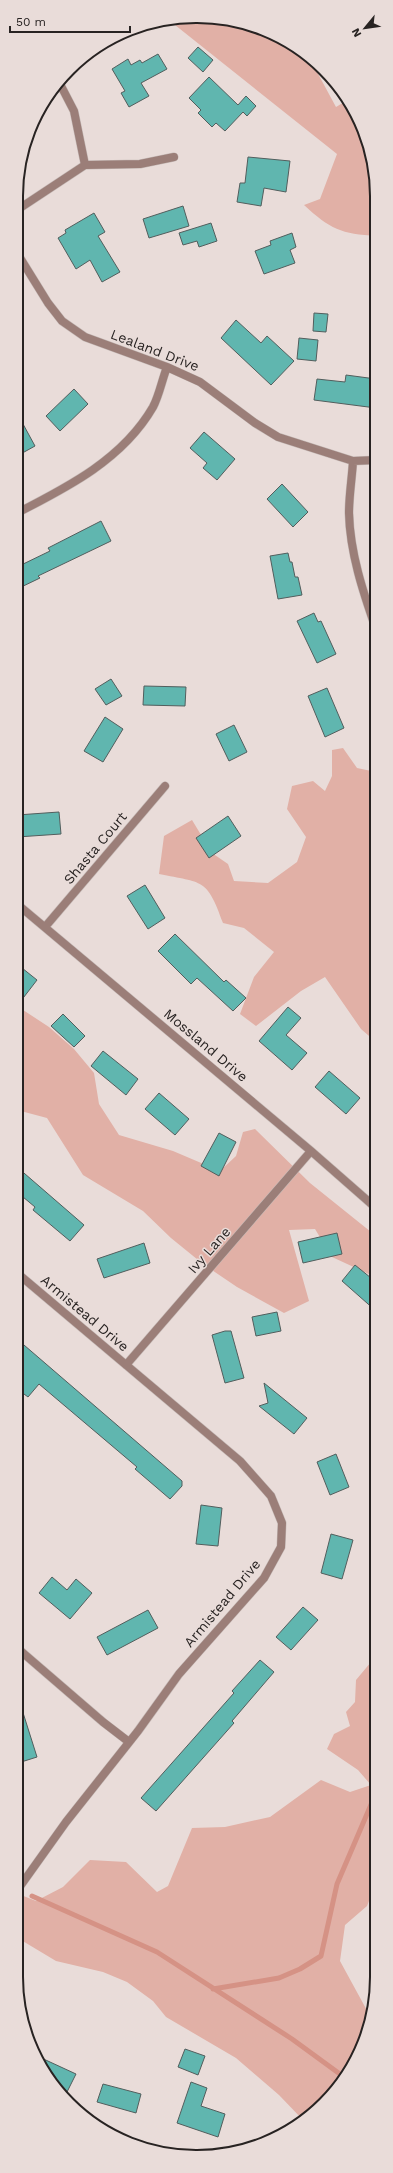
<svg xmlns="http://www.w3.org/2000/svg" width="393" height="2173" font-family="'Work Sans',sans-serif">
	<rect width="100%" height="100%" fill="#e9dcd9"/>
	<!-- green -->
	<path fill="#e1b0a6" d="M220,18l56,17 34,24 26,48 10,-6 17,26 14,57v52c-36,-2 -47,-7 -73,-31l16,-6 17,-45 -167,-133z
		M343,748l14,20 19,4v270l-15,-13 -36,-52 -24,14 -45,35 -16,-12 14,-37 20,-25 -30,-24 -21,-5c-16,-45 -20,-40 -64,-49l5,-38 28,-16 20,33 16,11 6,17 34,2 29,-21 9,-25 -19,-28 5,-23 21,-5 12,10 7,-15v-26z
		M17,1006l32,21 25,22 20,24 5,31 20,31 54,16 47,20 16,-15 7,-24 12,-3 55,54 66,53v43l-5,-4 -39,-18 -17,-28 -26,1 20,71 -25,12 -47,-26 -34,-23 -32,-26 -28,-27 -60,-36 -36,-57 -30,-8z
		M376,1656v227l-9,23 -22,19 -5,36 30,55 -17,51 -38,45 -12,8 -24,-25 -43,-37 -70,-41 -13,-16 -26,-19 -24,-10 -47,-11 -40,-24v-44l20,8 27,-14 27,-27 36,2 31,30 11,-6 24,-58 33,-1 45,-10 51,-37 29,12 21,-7 -13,-15 -31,-21 7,-15 16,-8 -4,-14 9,-10 1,-22z"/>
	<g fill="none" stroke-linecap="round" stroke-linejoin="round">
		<!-- stream -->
		<path stroke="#d59285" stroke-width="5" d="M32,1896l125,56 135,87 52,38
			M213,1989l66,-11 21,-9 21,-13 16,-72 39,-91"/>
	</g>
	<!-- building -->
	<path fill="#60b6af" stroke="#525e5d" d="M198,47l15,13 -10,12 -15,-14z
		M158,54l9,15 -26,14 8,13 -20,11 -8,-14 4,-2 -13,-22 16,-10 3,6 9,-5 2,3z
		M209,77l29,28 8,-9 10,10 -9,10 -4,-4 -18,19 -9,-8 -4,4 -14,-14 3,-3 -12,-12z
		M248,157l42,4 -4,31 -22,-4 -3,18 -24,-4 3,-19h5z
		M183,206l6,20 -40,12 -6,-19z
		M94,213l11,19 -7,4 22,36 -18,10 -12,-22 -14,9 -18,-31 8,-5 -1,-3z
		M211,223l6,18 -18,6 -2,-6 -14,4 -4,-12z
		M292,233l4,14 -6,3 5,13 -31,11 -9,-23 16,-6 -1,-4z
		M314,313l14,1 -2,18 -13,-1z
		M236,320l25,23 6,-7 27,25 -23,24 -50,-47z
		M299,338l19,2 -2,21 -19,-2z
		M346,375l30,4v29l-62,-8 3,-21 28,3z
		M74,389l14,15 -28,27 -14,-15z
		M17,413l18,33 -18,10z
		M204,432l31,27 -18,21 -14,-12 4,-5 -17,-15z
		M282,484l26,28 -15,15 -26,-28z
		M101,521l10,20 -73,35 2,2 -23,11v-22l33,-16 -2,-3z
		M288,553l2,9h2l3,15h3l4,18 -24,4 -8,-43z
		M314,613l4,9 3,-1 15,33 -19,9 -20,-42z
		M111,679l11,17 -16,9 -11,-16z
		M144,686l42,1 -1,19 -42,-1z
		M327,688l17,40 -19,9 -17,-41z
		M105,717l18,12 -20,33 -19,-11z
		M234,725l13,27 -18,9 -13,-27z
		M59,812l2,22 -44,3v-22z
		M228,816l13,20 -32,22 -13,-20z
		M145,885l20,33 -17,11 -21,-33z
		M175,934l49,48 2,-2 20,18 -13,13 -36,-33 -6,6 -33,-33z
		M17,964l20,16 -20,26z
		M288,1007l13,11 -15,17 21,18 -15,17 -33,-29z
		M63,1014l22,22 -11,11 -23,-21z
		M103,1051l35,28 -12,16 -35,-29z
		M329,1071l31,27 -14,16 -31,-27z
		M159,1093l30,26 -14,16 -30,-26z
		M219,1133l17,9 -17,34 -18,-10z
		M17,1167l67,58 -14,16 -37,-31 2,-3 -18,-15z
		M337,1233l5,21 -39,9 -5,-21z
		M144,1243l6,20 -46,15 -7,-19z
		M355,1265l21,17v29l-34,-30z
		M277,1312l4,19 -25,5 -4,-19z
		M225,1331h6l13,47 -19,5 -13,-48z
		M17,1339l165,142v5l-12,13 -35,-30 2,-2 -98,-83 -11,13 -12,-9z
		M264,1383l43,35 -13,16 -35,-28 9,-3z
		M336,1454l13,33 -19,8 -13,-33z
		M201,1505l21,3 -4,38 -22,-2z
		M331,1534l22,6 -11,39 -21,-6z
		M52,1577l15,13 9,-11 16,14 -22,26 -31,-26z
		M303,1607l15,13 -27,30 -15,-13z
		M148,1610l10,18 -51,27 -10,-18z
		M260,1660l14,12 -42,49 2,2 -78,88 -15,-13 93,-105 -2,-2z
		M19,1700l18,57 -19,6 -2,-7v-55z
		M185,2049l20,7 -7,19 -20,-8z
		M37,2056l39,18 -9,18 -9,-3z
		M191,2082l16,6 -6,18 24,8 -7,23 -41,-14z
		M103,2084l38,10 -5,19 -39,-11z"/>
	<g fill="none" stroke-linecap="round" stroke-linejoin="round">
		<!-- minor casing -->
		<g stroke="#c6bbb8" stroke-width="9">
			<path id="minor" d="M60,84l14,27 11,54
				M85,165l55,-1 34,-7
				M17,210l68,-45
				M17,253l31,50 14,18 23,16 82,30 33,15 55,41 23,14 75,24 23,-1
				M353,461c-1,17 -4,35 -4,52 1,40 14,79 27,116
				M17,513c51,-26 106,-54 136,-106 6,-11 9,-27 14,-40
				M17,904l294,247 65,57
				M45,927l120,-141
				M126,1365l185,-214
				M16,1647l87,75 26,20
				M16,1892l50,-70 72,-91 41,-57 85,-96 17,-31 1,-24 -11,-27 -31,-35 -223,-188"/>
		</g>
		<!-- minor -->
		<use href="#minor" stroke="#9b7e78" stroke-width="8"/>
	</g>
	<g text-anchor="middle" stroke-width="3" stroke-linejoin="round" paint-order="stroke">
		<!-- street labels -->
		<g font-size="14" fill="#282322" stroke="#e9dcd9">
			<text transform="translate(155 350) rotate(21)" y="5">Lealand Drive</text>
			<text transform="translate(95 848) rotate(-50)" y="5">Shasta Court</text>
			<text transform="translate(206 1045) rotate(40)" y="5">Mossland Drive</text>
			<text transform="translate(209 1250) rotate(-49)" y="5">Ivy Lane</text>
			<text transform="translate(85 1313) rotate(40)" y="5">Armistead Drive</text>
			<text transform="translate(222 1603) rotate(-50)" y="5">Armistead Drive</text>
		</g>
	</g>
	<!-- crop -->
	<path d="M0 0H393V2173H0ZM196 23H197A173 173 0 0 1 370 196V1977A173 173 0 0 1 197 2150H196A173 173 0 0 1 23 1977V196A173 173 0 0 1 196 23Z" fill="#e9dcd9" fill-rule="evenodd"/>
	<path fill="none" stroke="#282322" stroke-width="2" d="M196 23H197A173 173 0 0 1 370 196V1977A173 173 0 0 1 197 2150H196A173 173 0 0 1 23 1977V196A173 173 0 0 1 196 23Z"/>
	<!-- north arrow -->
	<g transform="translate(365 28) rotate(241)" stroke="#e9dcd9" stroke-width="3" paint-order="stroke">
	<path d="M0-3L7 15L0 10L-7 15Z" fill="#282322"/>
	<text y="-6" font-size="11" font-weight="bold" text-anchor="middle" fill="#282322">N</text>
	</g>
	<!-- scale -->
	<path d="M10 26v6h120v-6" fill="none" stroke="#282322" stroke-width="2"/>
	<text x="16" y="26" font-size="12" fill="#282322" stroke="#e9dcd9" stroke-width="3" paint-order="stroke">50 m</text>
</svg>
